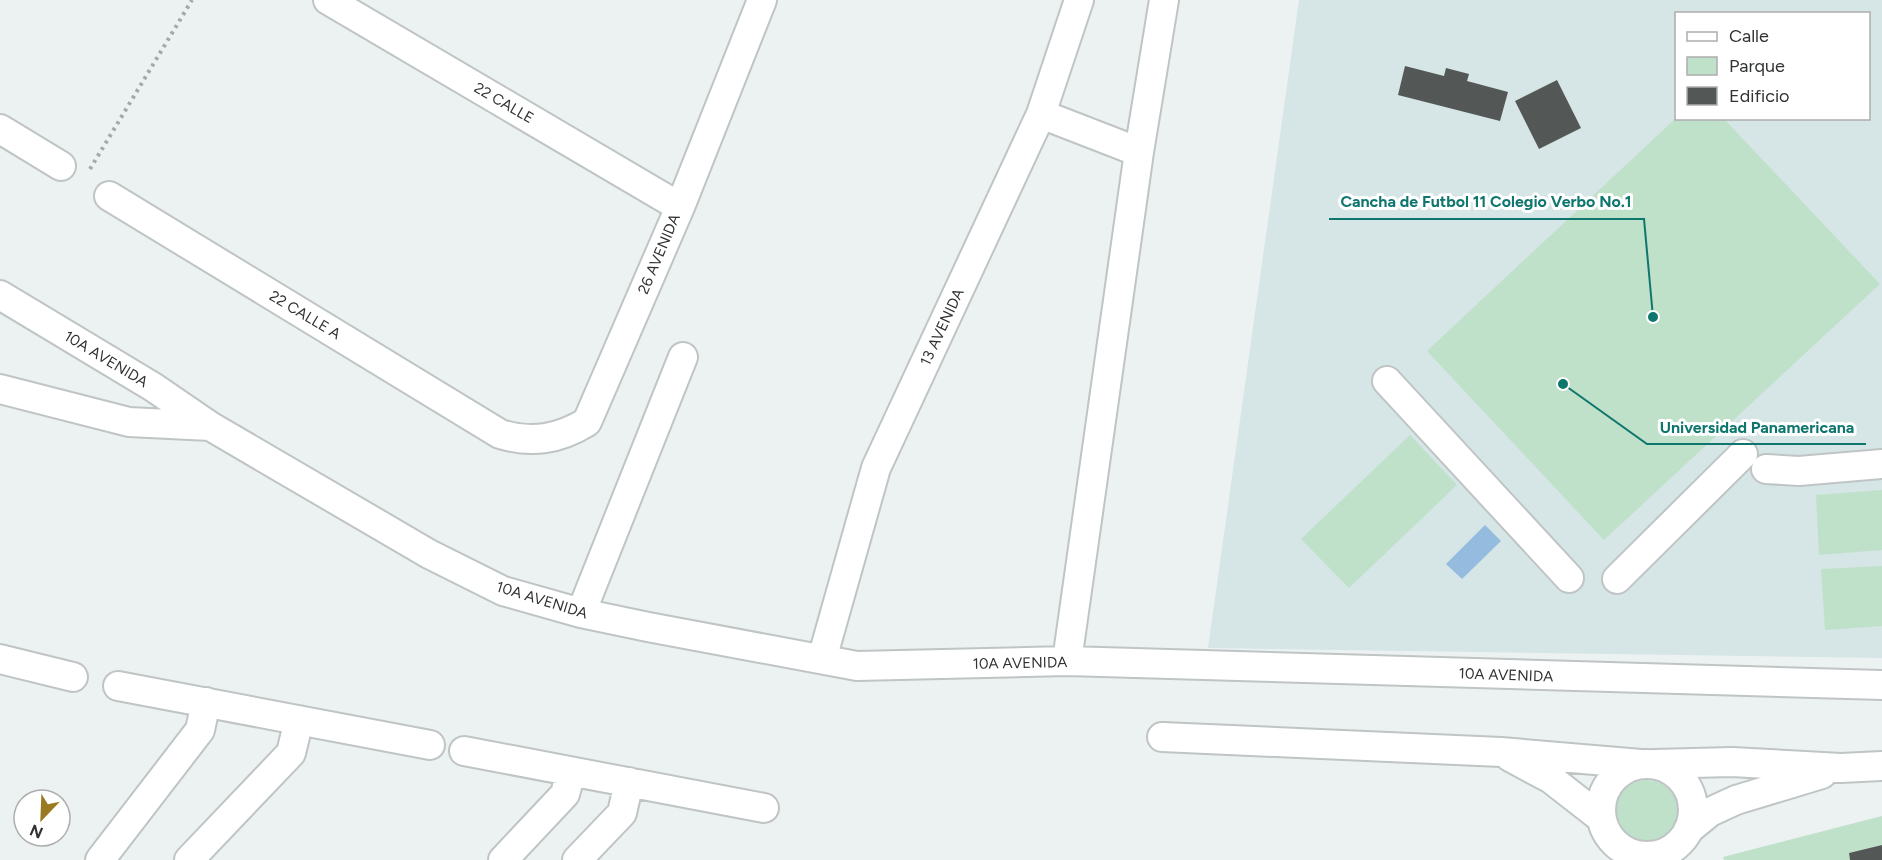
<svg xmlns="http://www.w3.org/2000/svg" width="1882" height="860" font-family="Figtree,sans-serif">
	<rect width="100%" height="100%" fill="#ecf2f2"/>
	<!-- built -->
	<path fill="#d6e5e6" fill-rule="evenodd" d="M1299,0h583v658l-674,-10zM1676,14h192v104h-192z"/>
	<!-- green -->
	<path fill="#bfe1c9" d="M1676,118l48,1 156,165 -276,256 -177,-189z
		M1410,435l47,50 -108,103 -48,-49z
		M1882,490v60l-63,5 -3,-60z
		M1882,566v60l-57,4 -4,-61z
		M1615 812a32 32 0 1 1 64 0a32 32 0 1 1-64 0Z
		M1882,816v29l-33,8 1,7h-126l-1,-3z"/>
	<!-- water -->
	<path fill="#95bcdf" d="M1485,525l16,16 -39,38 -16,-15z"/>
	<!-- building -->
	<path fill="#535756" d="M1405,66l39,10 2,-8 23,6 -2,7 41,11 -8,29 -102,-26z
		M1557,80l24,48 -42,21 -24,-48z
		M1882,845v15h-32l-1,-7z"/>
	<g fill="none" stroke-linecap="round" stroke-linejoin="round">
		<!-- minor casing -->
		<g stroke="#bfc4c5" stroke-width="32">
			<path id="minor" d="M328,0l352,207
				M1041,114l98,38
				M0,129l61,37
				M109,196l391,238c32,10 59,5 87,-12l93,-215 82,-207
				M0,295l153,92 57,39 -81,-4 -129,-33
				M1387,381l182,197
				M210,426l219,128 74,37 78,22 67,14 209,39 210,-5 815,24
				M1766,469l33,2 83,-7
				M1617,579l126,-125
				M581,613l102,-256
				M0,659l73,18
				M822,659l54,-191 165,-354 38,-114
				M1067,661l72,-509 25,-152
				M118,686l312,59
				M1162,737l339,15 140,12
				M464,751l300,57
				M1510,757l41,22 50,39
				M1654,764l78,-2 109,6 41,-2
				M1601 810a46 46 0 1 1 92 0a46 46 0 1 1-92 0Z
				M1688,830l22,-18 26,-12 86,-26
				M100,860l100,-130 6,-28
				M189,860l102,-107 8,-33
				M503,860l62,-66 6,-22
				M577,860l45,-47 7,-31"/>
		</g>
		<!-- path -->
		<path stroke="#a4a8a8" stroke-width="4" stroke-dasharray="3 4.5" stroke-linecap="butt" d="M90,169l102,-169"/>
		<!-- minor -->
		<use href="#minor" stroke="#fff" stroke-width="28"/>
	</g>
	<g text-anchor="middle" stroke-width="6" stroke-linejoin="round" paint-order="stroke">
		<!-- street labels -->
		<g font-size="15" fill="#313333" stroke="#fff">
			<text transform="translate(504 103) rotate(30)" y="5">22 CALLE</text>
			<text transform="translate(659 254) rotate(-67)" y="5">26 AVENIDA</text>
			<text transform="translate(305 315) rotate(31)" y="5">22 CALLE A</text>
			<text transform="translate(942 327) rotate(-65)" y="5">13 AVENIDA</text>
			<text transform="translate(106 359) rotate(31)" y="5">10A AVENIDA</text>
			<text transform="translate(542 600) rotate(17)" y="5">10A AVENIDA</text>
			<text transform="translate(1020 663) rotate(-1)" y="5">10A AVENIDA</text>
			<text transform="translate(1506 675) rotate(2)" y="5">10A AVENIDA</text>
		</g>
	</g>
	<!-- callouts -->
	<path fill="none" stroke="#0f766e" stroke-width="2" d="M1653 317L1644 219H1329M1563 384L1647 444H1866"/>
	<g fill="#0f766e" stroke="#fff" stroke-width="2">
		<circle cx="1653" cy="317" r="6"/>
		<circle cx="1563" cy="384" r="6"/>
	</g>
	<g font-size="16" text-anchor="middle" font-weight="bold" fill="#0f766e" stroke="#fff" stroke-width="6" stroke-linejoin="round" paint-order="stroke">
		<text x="1486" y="207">Cancha de Futbol 11 Colegio Verbo No.1</text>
		<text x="1757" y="433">Universidad Panamericana</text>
	</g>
	<!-- legend -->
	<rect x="1675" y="12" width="195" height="108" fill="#ffffff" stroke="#adadad" stroke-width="1.5"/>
	<rect x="1687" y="32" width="30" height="9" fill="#ffffff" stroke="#adadad" stroke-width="1.5"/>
	<text x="1729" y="42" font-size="18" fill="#313333">Calle</text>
	<rect x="1687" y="57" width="30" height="18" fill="#bfe1c9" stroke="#adadad" stroke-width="1.5"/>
	<text x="1729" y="72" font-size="18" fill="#313333">Parque</text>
	<rect x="1687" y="87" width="30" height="18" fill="#535756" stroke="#adadad" stroke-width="1.5"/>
	<text x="1729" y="102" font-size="18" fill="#313333">Edificio</text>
	<!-- north arrow -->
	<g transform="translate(42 818) rotate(203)"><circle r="28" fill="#ffffff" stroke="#adadad" stroke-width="1.5"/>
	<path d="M0-4.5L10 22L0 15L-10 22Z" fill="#997922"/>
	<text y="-9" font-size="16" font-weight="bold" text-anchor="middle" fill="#313333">N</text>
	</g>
</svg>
